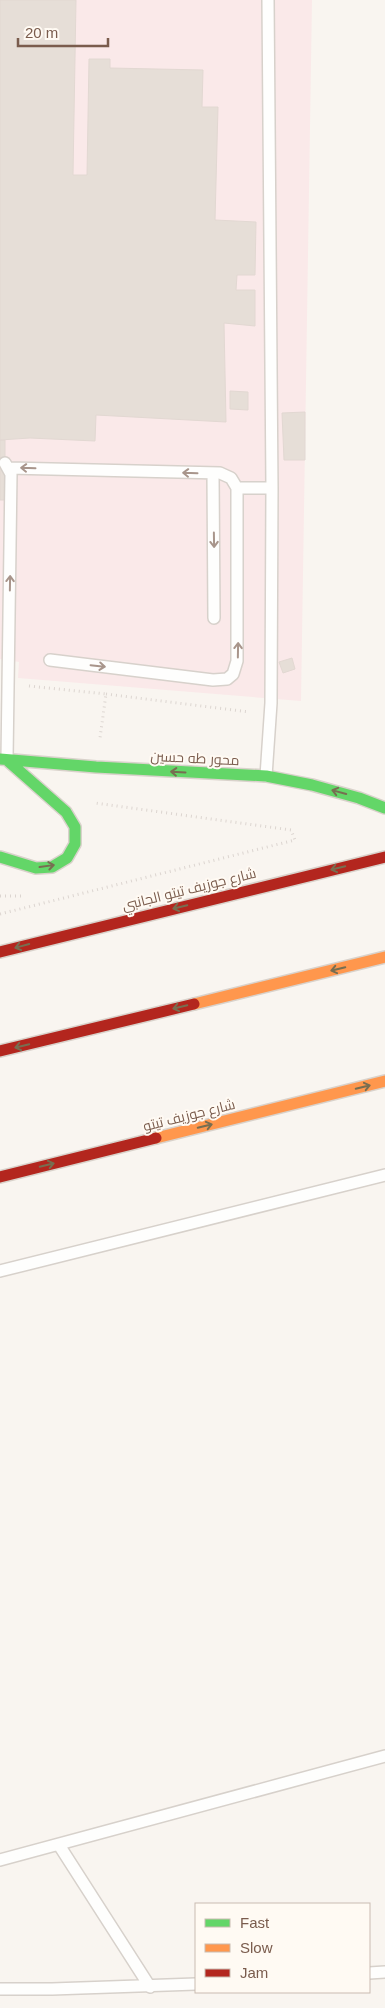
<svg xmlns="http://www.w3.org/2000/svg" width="385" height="2008" font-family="Arial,Cairo,sans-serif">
	<rect width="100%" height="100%" fill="#f9f5f0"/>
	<!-- medical -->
	<path fill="#fae9e9" d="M0,0h312l-11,701 -283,-23 1,-16 -19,-3z"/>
	<!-- building -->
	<path fill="#e6ded7" stroke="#e2d8d2" d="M0,0h76l-3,175h14l2,-116h21v9l93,2 -1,37h16l-3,113 41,2 -1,53h-18l-1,15h19v36l-31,-3 2,99 -130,-7 -1,26 -65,-3 -30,2z
		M230,391l18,1v18l-18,-1z
		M305,412v48h-21l-2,-47z
		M0,440h5v60h-5z
		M292,658l3,11 -12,4 -4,-11z"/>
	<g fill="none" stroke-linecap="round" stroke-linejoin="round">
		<!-- lane casing -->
		<g stroke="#d7d1cb" stroke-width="14">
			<path id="lane" d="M5,463l6,11 -4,285
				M9,468l211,5 11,5 6,10v173l-4,13 -6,5 -14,1 -163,-20
				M213,473l1,145
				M237,488h35
				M266,776l5,-73 1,-215 -4,-488
				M0,1271l385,-96
				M59,1845l91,142
				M0,1860l385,-104
				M369,1973l16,-1
				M0,1989h52l144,-5"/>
		</g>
		<!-- fast casing -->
		<g stroke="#d9d2cb" stroke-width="14">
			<path id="fast" d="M0,759l96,8 170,9 46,9 47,13 26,10
				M0,857l36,11 16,-1 15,-9 8,-14v-17l-9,-15 -59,-52"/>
		</g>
		<!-- slow casing -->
		<g stroke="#d9d2cb" stroke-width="14">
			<path id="slow" d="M194,1004l191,-47
				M156,1138l229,-57"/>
		</g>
		<!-- jam casing -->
		<g stroke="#d9d2cb" stroke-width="14">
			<path id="jam" d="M0,952l385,-95
				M0,1051l194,-47
				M0,1177l156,-39"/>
		</g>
		<!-- path -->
		<path stroke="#dcd5d0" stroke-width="3" stroke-dasharray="1 4" stroke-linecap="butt" d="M29,686l77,8 -6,44
			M106,694l143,18
			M0,896h22
			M0,914l295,-74 -4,-10 -196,-27"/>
		<!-- lane -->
		<use href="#lane" stroke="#fefefd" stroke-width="11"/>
		<!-- fast -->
		<use href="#fast" stroke="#63d668" stroke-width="11"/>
		<!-- slow -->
		<use href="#slow" stroke="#ff974d" stroke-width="11"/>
		<!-- jam -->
		<use href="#jam" stroke="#b3261e" stroke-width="11"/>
	</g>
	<!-- one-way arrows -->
	<defs><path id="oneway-shaft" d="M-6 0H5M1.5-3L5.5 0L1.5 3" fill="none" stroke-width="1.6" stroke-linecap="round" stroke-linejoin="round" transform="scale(1.25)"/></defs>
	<g stroke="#a8958b">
		<use href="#oneway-shaft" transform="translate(28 468) rotate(-178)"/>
		<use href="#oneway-shaft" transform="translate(190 473) rotate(-178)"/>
		<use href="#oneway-shaft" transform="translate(214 540) rotate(89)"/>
		<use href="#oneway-shaft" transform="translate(10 583) rotate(-89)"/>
		<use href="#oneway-shaft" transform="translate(238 650) rotate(-89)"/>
		<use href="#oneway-shaft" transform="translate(98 666) rotate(6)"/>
	</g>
	<g stroke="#776e51">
		<use href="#oneway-shaft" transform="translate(178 772) rotate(-177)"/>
		<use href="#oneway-shaft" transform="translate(339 792) rotate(-165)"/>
		<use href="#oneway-shaft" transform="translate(47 866) rotate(-8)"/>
		<use href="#oneway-shaft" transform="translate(338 868) rotate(166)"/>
		<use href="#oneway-shaft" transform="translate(180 907) rotate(166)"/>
		<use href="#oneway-shaft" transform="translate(22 946) rotate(165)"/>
		<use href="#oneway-shaft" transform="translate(338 969) rotate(166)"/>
		<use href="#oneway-shaft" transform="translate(180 1007) rotate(166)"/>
		<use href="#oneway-shaft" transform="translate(22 1046) rotate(166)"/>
		<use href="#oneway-shaft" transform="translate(363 1087) rotate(-14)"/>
		<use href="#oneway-shaft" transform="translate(205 1126) rotate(-14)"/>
		<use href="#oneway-shaft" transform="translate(47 1165) rotate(-14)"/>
	</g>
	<g text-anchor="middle" stroke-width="4" stroke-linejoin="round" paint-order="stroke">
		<!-- street labels -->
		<g font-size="14" fill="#7a5c4d" stroke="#fffaf3">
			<text transform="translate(195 758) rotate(3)" y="5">محور طه حسين</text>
			<text transform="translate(189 889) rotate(-14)" y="5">شارع جوزيف تيتو الجانبي</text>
			<text transform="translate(189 1115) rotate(-14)" y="5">شارع جوزيف تيتو</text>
		</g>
	</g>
	<!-- legend -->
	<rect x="195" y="1903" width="175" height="90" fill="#fffaf3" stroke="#cabbb1"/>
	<rect x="205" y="1919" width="25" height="8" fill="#63d668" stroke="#cabbb1"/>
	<text x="240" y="1928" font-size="15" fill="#7a5c4d">Fast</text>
	<rect x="205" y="1944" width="25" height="8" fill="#ff974d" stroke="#cabbb1"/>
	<text x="240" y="1953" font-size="15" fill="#7a5c4d">Slow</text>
	<rect x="205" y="1969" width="25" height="8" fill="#b3261e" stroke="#cabbb1"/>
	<text x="240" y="1978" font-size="15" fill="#7a5c4d">Jam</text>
	<!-- scale -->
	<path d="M18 38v8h90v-8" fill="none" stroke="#7a5c4d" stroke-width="2.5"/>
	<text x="25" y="38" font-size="15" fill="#7a5c4d" stroke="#fffaf3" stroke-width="4" paint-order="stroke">20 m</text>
</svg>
